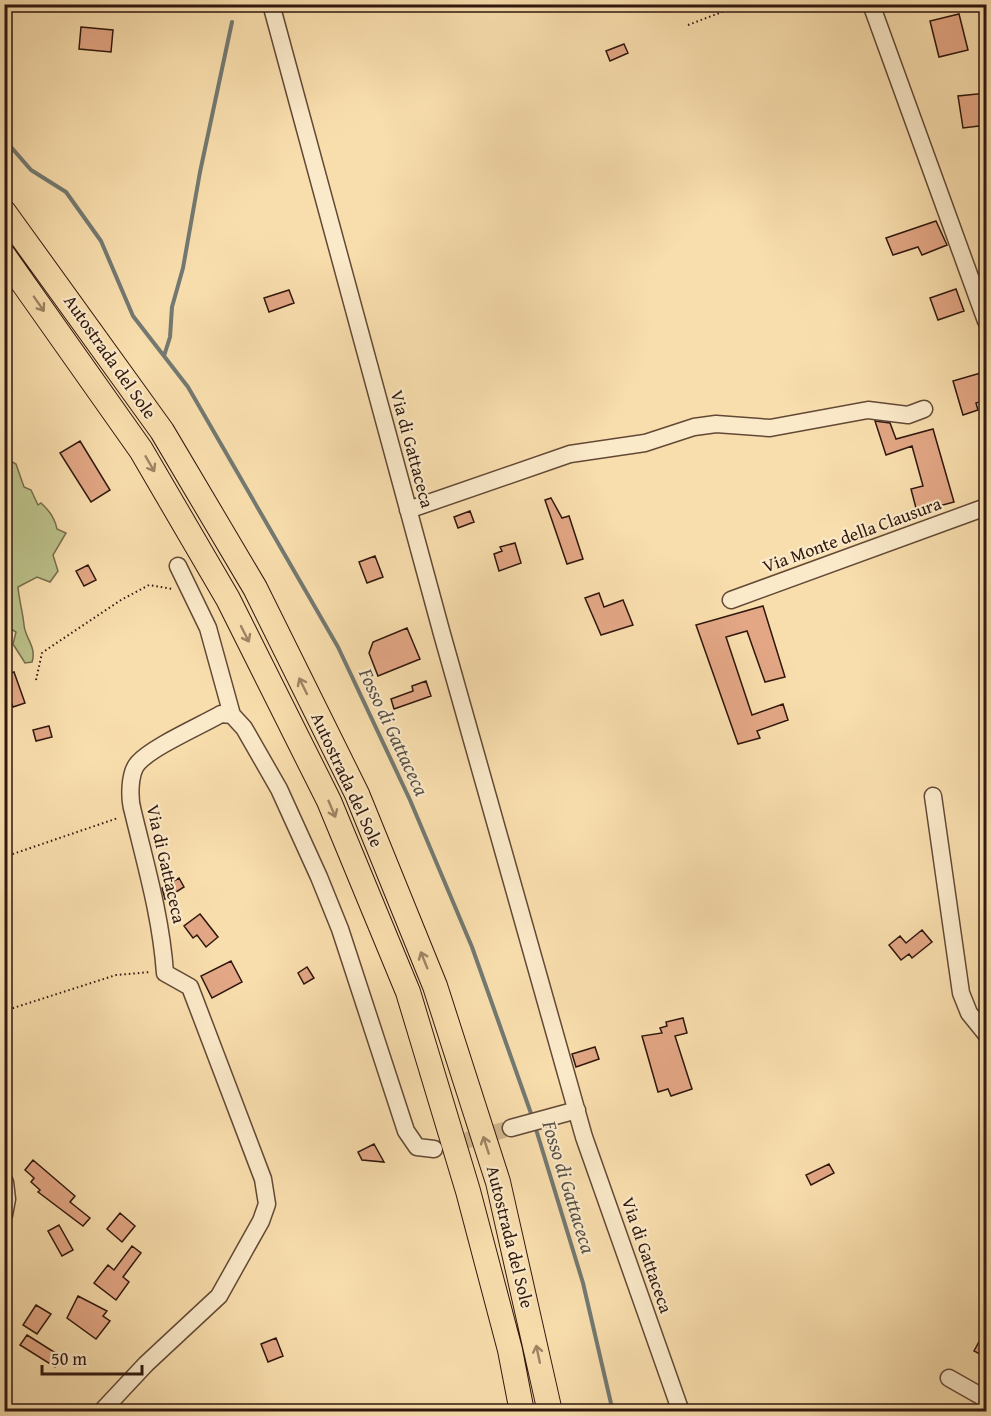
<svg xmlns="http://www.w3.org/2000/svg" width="991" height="1416" font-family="'Gentium Book Plus',serif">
	<rect width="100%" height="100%" fill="#f9dead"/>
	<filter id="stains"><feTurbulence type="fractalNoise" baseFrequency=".00333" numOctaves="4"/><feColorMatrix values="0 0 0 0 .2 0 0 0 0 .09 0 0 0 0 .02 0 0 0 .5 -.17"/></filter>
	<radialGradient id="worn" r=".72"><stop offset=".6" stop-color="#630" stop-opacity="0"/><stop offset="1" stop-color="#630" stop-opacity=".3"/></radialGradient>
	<!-- green -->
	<path fill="#bcc18a" stroke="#766c4c" stroke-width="1.5" d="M5,458l11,6 8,23 7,3 7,15 3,-2c9,8 14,15 16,26l9,4 -13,22 5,16 -8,11 -13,-5 -19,10c1,13 5,26 6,38 1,13 13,22 8,37l-7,1 -12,-19 3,-12 -5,-3 -2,-14 -4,-4z"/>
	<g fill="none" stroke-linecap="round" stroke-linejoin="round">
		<!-- stream -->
		<path stroke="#737972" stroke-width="4" d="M4,139l27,31 35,22 35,49 32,75 55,71 150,260 72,153 62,147 61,172
			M164,356l6,-19 2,-30 11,-39 17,-96 32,-150
			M535,1126l48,157 30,129"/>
	</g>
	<!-- building -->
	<path fill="#e3a785" stroke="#2f170e" stroke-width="1.5" d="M959,14l9,36 -29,7 -9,-36z
		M81,27l32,3 -2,22 -32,-3z
		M624,44l4,9 -18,8 -4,-10z
		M987,93v32l-24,3 -5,-32z
		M936,221l11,24 -25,10 -4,-8 -25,8 -7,-17z
		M956,289l8,22 -26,9 -8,-22z
		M289,290l5,13 -25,9 -5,-14z
		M984,372l3,28 -11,3 2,7 -15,5 -10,-34z
		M875,421l15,2 6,16 37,-10 21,73 -37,10 -6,-23 12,-3 -11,-40 -26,9z
		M80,441l30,49 -19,12 -31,-49z
		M551,498l11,20 7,-2 14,43 -16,5 -22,-64z
		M470,511l4,11 -16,6 -4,-11z
		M515,543l6,20 -22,8 -5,-17 8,-3 -2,-4z
		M375,556l8,21 -16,6 -8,-21z
		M88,565l8,15 -12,6 -8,-15z
		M599,593l5,14 19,-7 10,25 -32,10 -16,-37z
		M763,606l22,71 -20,5 -18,-51 -21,6 26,78 31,-11 5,16 -31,11 3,7 -22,6 -42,-119z
		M407,628l13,31 -42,17 -9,-23 4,-11z
		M14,672l11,31 -12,4 -5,-13 -4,1v-20z
		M426,681l5,15 -37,13 -3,-10 22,-8 -1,-5z
		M49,726l3,11 -16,4 -3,-11z
		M179,878l5,9 -19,12 -3,-11z
		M200,914l18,23 -12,10 -9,-12 -4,3 -9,-12z
		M922,930l10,12 -20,16 -3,-4 -8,6 -12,-15 11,-9 6,7z
		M231,961l11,21 -30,16 -11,-22z
		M307,967l7,11 -10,6 -6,-11z
		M683,1018l4,15 -12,3 17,53 -21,7 -3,-7 -10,3 -16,-56 20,-3 -2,-5 7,-2 -1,-4z
		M595,1047l4,12 -23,8 -4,-13z
		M374,1144l10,18 -22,-2 -4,-8z
		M33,1160l42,36 -5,6 20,16 -7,8 -45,-34 2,-2 -9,-8 3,-4 -9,-8z
		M829,1164l5,9 -23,12 -5,-10z
		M120,1213l15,13 -13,16 -15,-13z
		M59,1225l14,25 -11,6 -14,-25z
		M132,1246l9,7 -18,24 6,5 -13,18 -22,-17 14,-18 6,5z
		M78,1296l29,15 -4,5 7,5 -14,18 -29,-21z
		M36,1305l15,9 -14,20 -14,-9z
		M987,1327v31l-13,-7z
		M27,1335l35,22 -7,10 -35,-22z
		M276,1338l7,18 -15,6 -7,-18z"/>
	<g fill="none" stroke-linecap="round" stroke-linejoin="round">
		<!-- minor-tunnel -->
		<path stroke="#d1b68d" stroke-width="16" stroke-dasharray="16 8" stroke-linecap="butt" d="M443,1147l68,-19"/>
		<!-- minor casing -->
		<g stroke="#624936" stroke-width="19">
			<path id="minor" d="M271,4l171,630 142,503 97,275
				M871,4l115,317
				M408,510l162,-56 75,-11 49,-16 22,-3 54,4 98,-18 40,5 16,-6
				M178,566l30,62 24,87
				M731,600l255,-93
				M933,796l28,197 8,20 17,21
				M511,1128l66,-18
				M4,1215l3,-16 -2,-17
				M949,1378l37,21
				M101,1412l45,-48 73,-68 42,-75 6,-17 -4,-25 -73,-192 -25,-14c-4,-56 -19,-107 -32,-161 -4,-13 -4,-39 5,-49 14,-16 62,-37 83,-49l11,1 12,13 35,61 40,88 21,52 66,202 11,16 17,2"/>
		</g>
		<!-- highway casing -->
		<g stroke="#2f170e" stroke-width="26">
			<path id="highway" d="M4,212l158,219 93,157 102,206 78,192 63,196 52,230
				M4,256l137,194 87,149 101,202 79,191 60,199 42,159 12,62"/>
		</g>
		<!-- path -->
		<path stroke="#2f170e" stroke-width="2" stroke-dasharray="1.5 3" stroke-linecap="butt" d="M688,25l55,-21
			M36,680l6,-27 7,-5 72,-48 28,-15 23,4
			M4,857l114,-39
			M4,1011l112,-36 35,-3"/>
		<!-- minor -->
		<use href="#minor" stroke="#fbeaca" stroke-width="16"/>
		<!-- highway -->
		<use href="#highway" stroke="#f9dead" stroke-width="24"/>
	</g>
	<!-- one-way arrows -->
	<defs><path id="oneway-shaft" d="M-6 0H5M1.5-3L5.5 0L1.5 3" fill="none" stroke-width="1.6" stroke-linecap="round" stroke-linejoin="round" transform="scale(1.5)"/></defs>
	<g stroke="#9e8465">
		<use href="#oneway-shaft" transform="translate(39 304) rotate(55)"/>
		<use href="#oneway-shaft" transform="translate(150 464) rotate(60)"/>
		<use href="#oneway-shaft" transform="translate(245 634) rotate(63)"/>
		<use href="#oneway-shaft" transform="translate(303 686) rotate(-116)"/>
		<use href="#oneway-shaft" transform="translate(332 809) rotate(67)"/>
		<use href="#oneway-shaft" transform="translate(424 960) rotate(-112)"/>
		<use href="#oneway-shaft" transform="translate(486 1145) rotate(-108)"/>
		<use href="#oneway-shaft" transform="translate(538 1354) rotate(-102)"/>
	</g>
	<g text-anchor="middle" stroke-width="4.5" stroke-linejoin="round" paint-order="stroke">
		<!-- street labels -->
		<g font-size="18" fill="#2f170e" stroke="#fbeaca">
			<text transform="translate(110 357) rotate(55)" y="6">Autostrada del Sole</text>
			<text transform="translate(412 449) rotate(75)" y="6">Via di Gattaceca</text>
			<text transform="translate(852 535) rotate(-20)" y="6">Via Monte della Clausura</text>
			<text transform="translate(347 780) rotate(65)" y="6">Autostrada del Sole</text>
			<text transform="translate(166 864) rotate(77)" y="6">Via di Gattaceca</text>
			<text transform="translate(510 1237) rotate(76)" y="6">Autostrada del Sole</text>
			<text transform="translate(647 1255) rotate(71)" y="6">Via di Gattaceca</text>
		</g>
		<!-- water labels -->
		<g font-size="20" font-style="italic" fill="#575048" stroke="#fbeaca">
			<text transform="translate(394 732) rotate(65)" y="7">Fosso di Gattaceca</text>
			<text transform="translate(569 1187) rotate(73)" y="7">Fosso di Gattaceca</text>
		</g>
	</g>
	<!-- margin -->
	<rect width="991" height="1416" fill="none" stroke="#f9dead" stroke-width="24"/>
	<rect x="6" y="6" width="979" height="1404" fill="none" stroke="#2f170e" stroke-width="3"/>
	<rect x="12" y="12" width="967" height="1392" fill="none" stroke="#2f170e" stroke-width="1.5"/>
	<!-- scale -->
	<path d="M42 1365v9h100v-9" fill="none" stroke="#2f170e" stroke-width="3"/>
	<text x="51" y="1365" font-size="18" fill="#2f170e" stroke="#fbeaca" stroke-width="4.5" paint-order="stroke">50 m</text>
	<rect width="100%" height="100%" filter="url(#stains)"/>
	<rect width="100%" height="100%" fill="url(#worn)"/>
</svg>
